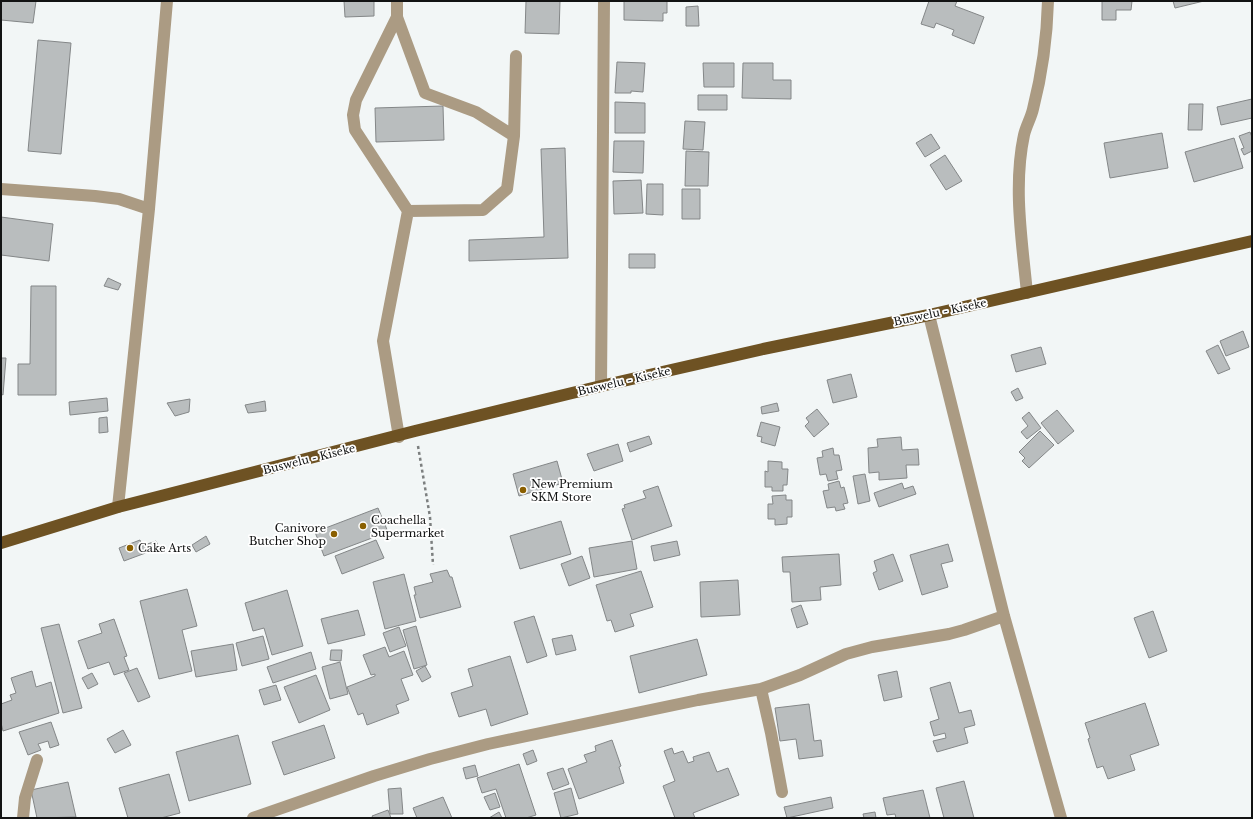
<svg xmlns="http://www.w3.org/2000/svg" width="1253" height="819" font-family="'Libre Baskerville',serif">
	<rect width="100%" height="100%" fill="#f2f6f6"/>
	<!-- building -->
	<path fill="#b9bdbe" stroke="#848788" d="M1,1h35l-3,22 -32,-3z
		M344,1h30v15l-29,1z
		M526,1h34l-1,33 -34,-1z
		M624,1h43v12h-4v8l-39,-1z
		M929,1h28l-2,5 29,11 -10,27 -22,-9 2,-5 -18,-7 -2,5 -13,-4z
		M1102,1h30l-1,9h-15v10h-14z
		M1173,1h31l-29,7z
		M698,6l1,20h-13v-19z
		M38,40l33,3 -10,111 -33,-3z
		M617,62l28,1 -2,29 -12,-1v2h-16z
		M703,63h31v24h-30z
		M743,63h30v17h18v19l-49,-1z
		M698,95h29v15h-29z
		M1252,99v19l-31,7 -4,-18z
		M615,102l30,1v30h-30z
		M1189,104h14l-1,26h-14z
		M443,106l1,34 -68,2 -1,-34z
		M685,121l20,1 -2,28 -20,-1z
		M1250,132l2,5v14l-8,4 -3,-6 3,-1 -5,-12z
		M1162,133l6,35 -58,10 -6,-35z
		M931,134l9,14 -15,9 -9,-14z
		M1234,138l9,30 -49,14 -9,-30z
		M614,141h30l-1,32 -30,-1z
		M565,148l3,110 -99,3v-21l75,-3 -3,-88z
		M686,151l23,1 -1,34h-23z
		M945,155l17,26 -16,9 -16,-25z
		M641,180l2,33 -29,1 -1,-33z
		M647,184h16v31l-17,-1z
		M682,189h18v30h-18z
		M1,217l52,7 -4,37 -48,-6z
		M629,254h26v14h-26z
		M108,278l13,6 -3,6 -14,-4z
		M31,286h25v109h-38v-31h12z
		M1243,331l6,16 -23,9 -6,-15z
		M1218,345l12,24 -12,5 -12,-23z
		M1041,347l5,17 -30,8 -5,-17z
		M1,358h5l-3,37 -2,-1z
		M851,374l6,23 -24,6 -6,-23z
		M1018,388l5,10 -7,3 -5,-9z
		M107,398l1,13 -38,4 -1,-13z
		M190,399l-1,13 -14,4 -8,-13z
		M265,401l1,10 -18,2 -3,-8z
		M777,403l2,8 -17,3 -1,-7z
		M817,409l12,15 -15,13 -9,-11 4,-4 -3,-4z
		M1057,410l17,21 -16,13 -17,-21z
		M1029,412l12,16 -14,11 -6,-7 7,-6 -6,-8z
		M107,417l1,15 -9,1v-15z
		M761,422l19,5 -5,19 -14,-4 1,-5 -5,-1z
		M1040,431l14,14 -25,23 -7,-7 3,-3 -6,-6z
		M649,436l3,8 -22,8 -3,-9z
		M901,437l1,13 16,-1 1,16h-13l1,13 -28,2v-8l-10,1 -1,-25 10,-1 -1,-8z
		M618,444l5,17 -29,10 -7,-17z
		M833,448l1,7h5l3,15 -6,1 2,8 -10,2 -2,-7 -6,1 -3,-17 6,-1 -1,-6z
		M557,461l6,22 -44,13 -6,-22z
		M768,461l14,1v7h6l-1,16h-4v6h-11v-4h-7v-16l3,1z
		M865,474l5,27 -12,3 -5,-28z
		M839,481l2,7 3,-1 4,16 -5,1 2,5 -9,2 -1,-4 -8,1 -4,-17 6,-1 -1,-6z
		M902,483l2,6 9,-3 3,8 -37,13 -5,-14z
		M658,486l14,40 -40,14 -10,-31 3,-1 -1,-3 22,-7 -3,-7z
		M786,495v5h6v17h-5v7l-12,1v-6h-7v-15h5l-1,-8z
		M378,508l10,24 -64,24 -9,-24z
		M561,521l10,33 -51,15 -10,-33z
		M206,536l4,8 -14,8 -4,-7z
		M140,540l2,6 14,-5 3,7 -35,13 -5,-13z
		M376,540l8,18 -42,16 -7,-18z
		M632,541l5,28 -43,8 -5,-29z
		M677,541l3,14 -26,6 -3,-15z
		M948,544l5,17 -12,3 7,23 -26,8 -12,-40z
		M839,554l2,31 -21,2 1,13 -29,2 -2,-30h-7l-1,-15z
		M893,554l10,27 -24,9 -6,-17 4,-2 -3,-10z
		M582,556l8,22 -21,8 -8,-22z
		M447,570l3,7h2l2,7 7,23 -41,11 -6,-23h2l-2,-8 19,-5 -3,-8z
		M641,571l12,36 -23,7 4,12 -19,6 -4,-12 -4,1 -11,-36z
		M404,574l12,47 -31,8 -12,-47z
		M738,580l2,35 -39,2 -1,-35z
		M187,589l10,37 -15,4 10,41 -33,8 -19,-78z
		M287,590l16,56 -31,9 -8,-27 -11,3 -8,-28z
		M801,605l7,19 -11,4 -6,-19z
		M358,610l7,25 -37,9 -7,-25z
		M1153,611l14,40 -18,7 -15,-40z
		M534,616l13,40 -20,7 -13,-41z
		M114,619l13,37 -3,1 5,13 -15,5 -5,-13 -21,7 -10,-28 24,-8 -3,-9z
		M59,624l23,84 -19,5 -22,-85z
		M416,626l11,39 -13,4 -11,-39z
		M399,627l7,19 -16,6 -7,-19z
		M572,635l4,15 -20,5 -4,-16z
		M263,636l6,23 -27,7 -6,-23z
		M697,639l10,36 -68,18 -9,-37z
		M233,644l4,26 -41,7 -5,-26z
		M385,647l4,10 15,-6 9,24 -12,4 8,21 -13,5 3,8 -32,12 -4,-12 -5,2 -11,-28 28,-11v-2l-4,1 -8,-20z
		M331,650h11l-1,11 -11,-1z
		M311,652l5,17 -43,14 -6,-16z
		M510,656l18,58 -37,12 -5,-17 -27,8 -8,-24 22,-7 -5,-17z
		M340,662l8,32 -18,5 -8,-32z
		M425,666l6,11 -9,5 -6,-11z
		M137,668l13,29 -12,5 -14,-29z
		M32,671l4,16 15,-5 8,31 -56,18 -2,-8v-19l11,-4 -2,-5 6,-2 -5,-15z
		M897,671l5,26 -18,4 -6,-26z
		M92,673l6,11 -10,5 -6,-11z
		M316,675l14,35 -31,13 -15,-36z
		M950,682l9,31 12,-3 4,15 -11,3 4,15 -31,9 -4,-11 13,-3 -1,-5 -11,3 -4,-14 9,-3 -9,-31z
		M276,685l5,15 -17,5 -5,-15z
		M1145,703l14,42 -29,10 5,15 -27,9 -5,-13 -6,2 -9,-29 2,-1 -5,-15z
		M809,704l5,37 7,-1 2,16 -24,3 -3,-20 -16,2 -5,-33z
		M51,722l8,23 -9,3 -2,-7 -10,3 3,6 -13,5 -9,-23z
		M324,725l11,33 -51,17 -12,-33z
		M123,730l8,15 -16,8 -8,-14z
		M238,735l13,49 -62,17 -13,-49z
		M612,740l9,26 -2,1 5,16 -45,16 -11,-30 19,-7 -3,-7 12,-4 -1,-5z
		M672,748l2,6 9,-3 5,12 6,-2 -1,-4 16,-5 8,20 11,-4 11,27 -46,18 2,5h-20l-12,-32 12,-5 -11,-30z
		M533,750l4,11 -10,4 -4,-11z
		M519,764l17,51 -10,3h-20l-10,-29 -14,4 -5,-15z
		M475,765l3,11 -12,3 -3,-11z
		M563,768l6,16 -16,6 -6,-17z
		M169,774l11,39 -19,5h-33l-9,-30z
		M964,781l10,37h-30l-8,-30z
		M68,782l8,35 -39,1 -6,-28z
		M401,788l2,26h-13l-2,-25z
		M571,788l7,26 -17,4 -7,-25z
		M923,790l7,28h-34l-1,-4 -8,1 -4,-17z
		M495,793l5,14 -10,3 -6,-13z
		M443,797l9,21h-35l-4,-10z
		M831,797l2,11 -46,10 -3,-11z
		M388,810l3,8h-18l-1,-2z
		M499,812l3,6h-13z
		M875,812l1,6h-12l-1,-4z"/>
	<g fill="none" stroke-linecap="round" stroke-linejoin="round">
		<!-- path -->
		<path stroke="#7c7f7f" stroke-width="2.5" stroke-dasharray="3 3" stroke-linecap="butt" d="M418,446l12,71 3,48"/>
		<!-- minor -->
		<path stroke="#ab9b83" stroke-width="12" d="M397,1v16l-41,83 -3,15 2,15 53,81 -25,130 16,96
			M397,17l28,76 51,19 38,24
			M1,189l94,7 24,3 30,10
			M408,211l75,-1 24,-21 7,-53 2,-80
			M1027,293c-5,-52 -14,-107 -3,-158 2,-9 7,-17 9,-26 9,-35 14,-71 15,-108
			M929,315l75,301 57,202
			M601,386l3,-385
			M118,507l31,-298 18,-208
			M761,689l10,44 11,59
			M23,818l2,-20 12,-38
			M253,818l121,-42 56,-17 58,-15 210,-44 63,-11 39,-14 46,-21 26,-7 77,-13 15,-4 40,-14"/>
		<!-- major -->
		<path stroke="#6e5223" stroke-width="12" d="M1,543l117,-36 297,-76 186,-45 162,-37 166,-34 323,-74"/>
	</g>
	<!-- markers -->
	<g fill="#8a5f00" stroke="#fff" stroke-width="1.5">
		<circle cx="523" cy="490" r="4"/>
		<circle cx="363" cy="526" r="4"/>
		<circle cx="334" cy="534" r="4"/>
		<circle cx="130" cy="548" r="4"/>
	</g>
	<g text-anchor="middle" stroke-width="3.5" stroke-linejoin="round" paint-order="stroke">
		<!-- street labels -->
		<g font-size="11" fill="#121313" stroke="#fff">
			<text transform="translate(940 312) rotate(-12)" y="4">Buswelu - Kiseke</text>
			<text transform="translate(624 381) rotate(-13)" y="4">Buswelu - Kiseke</text>
			<text transform="translate(309 459) rotate(-14)" y="4">Buswelu - Kiseke</text>
		</g>
		<!-- poi labels -->
		<g font-size="11" fill="#121313" stroke="#fff" text-anchor="start">
			<text x="531" y="488">New Premium<tspan x="531" dy="13">SKM Store</tspan></text>
			<text x="371" y="524">Coachella<tspan x="371" dy="13">Supermarket</tspan></text>
			<text x="326" y="532" text-anchor="end">Canivore<tspan x="326" dy="13">Butcher Shop</tspan></text>
			<text x="138" y="552">Cake Arts</text>
		</g>
	</g>
	<!-- border -->
	<rect width="1253" height="819" fill="none" stroke="#121313" stroke-width="4"/>
</svg>
